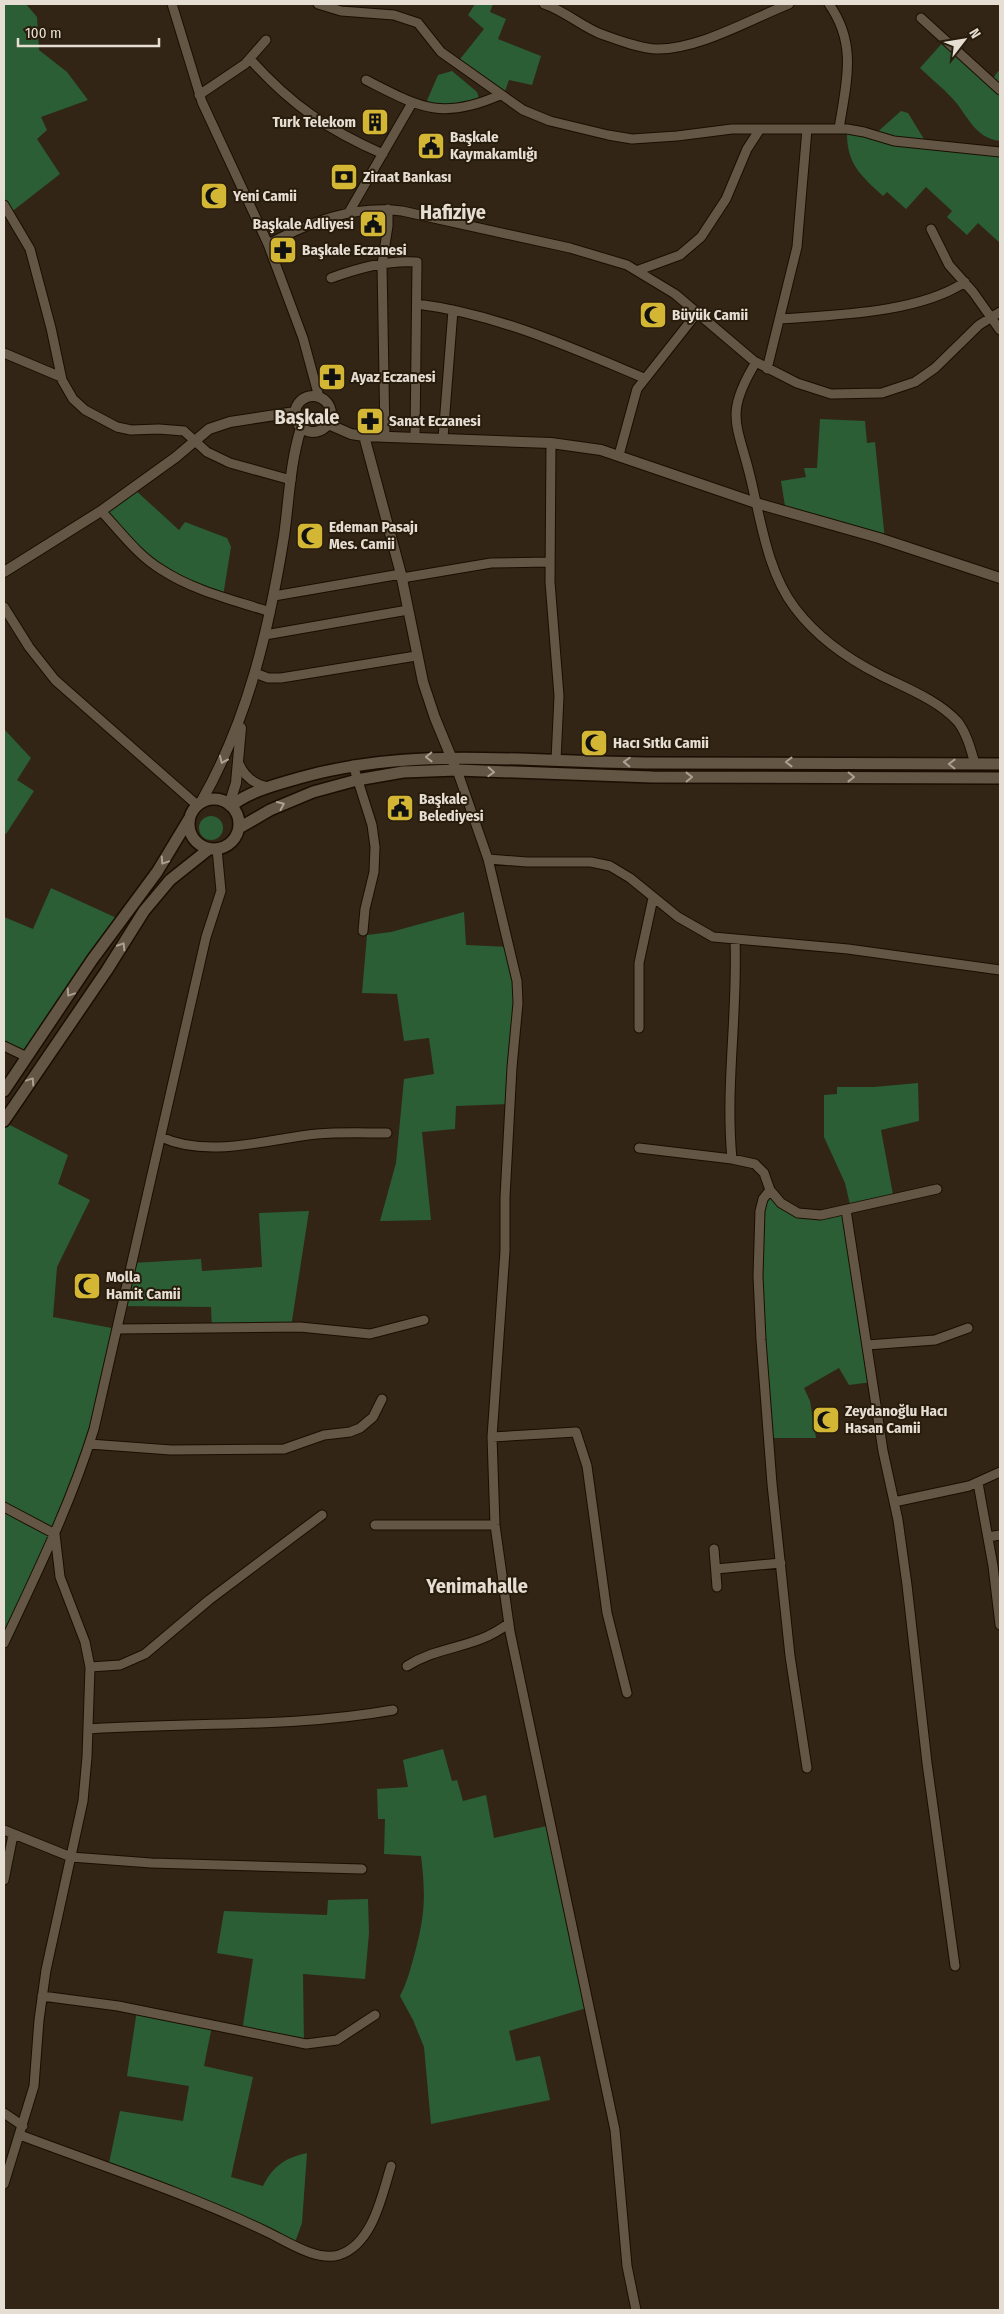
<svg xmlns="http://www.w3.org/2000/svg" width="1004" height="2314" font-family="'Fira Sans Condensed',sans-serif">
	<rect width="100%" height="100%" fill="#322515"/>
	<!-- green -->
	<path fill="#2b5e34" d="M4,4h22l11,13 2,33 28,22 21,28 -47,17 6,13 -10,9 23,35 -50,39 -6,-8z
		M475,4h18l-3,8 16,7 -8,20 43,17 -9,29 -23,-5 -6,17 -46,-34 27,-34 -16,-14z
		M945,40l46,41 9,-12v72c-26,-3 -32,-26 -48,-43 -10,-11 -22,-20 -32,-30z
		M452,71l25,21 2,6 -27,8 -26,-3 12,-28z
		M901,111l7,2 19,31 73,8v91l-22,-20 -11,12 -20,-18 5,-6 -26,-24 -20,22 -19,-17 -4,4c-24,-22 -37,-33 -36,-67l27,6z
		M820,419l45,2 2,22 8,-1 10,98 -99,-28 -5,-31 25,-4 -2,-9h13z
		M133,488l46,42 6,-8 42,16 4,9 -8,49 -62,-26 -60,-59z
		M4,729l27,29 -14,22 17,11 -28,43 -2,-1z
		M199 828a12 12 0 1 1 24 0a12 12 0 1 1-24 0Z
		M51,888l70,32 -94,137 -23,-11v-129l29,12z
		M464,912l2,33 44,2 7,34 -7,123 -54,2 -1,23 -33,3 9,88 -51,1 16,-58 8,-84 30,-5 -5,-36 -25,3 -7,-47 -35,-1 5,-58 24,-3z
		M918,1083l1,38 -38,9 13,70 -43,9 -6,-26 -21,-46v-42l13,-1v-7h37z
		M4,1122l64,33 -10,29 32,16 -33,67 -4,50 64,12 -23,100 -90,214z
		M770,1190l28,23 48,-3 26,172 -23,3 -10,-17 -35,20 6,13 6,37h-48l-8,-227z
		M309,1211l-18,116 -79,2 -1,-22 -89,-1 10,-43 69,-4 1,12 60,-4 -3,-54z
		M443,1749l9,32 5,-1 6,21 23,-6 8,43 57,-13 39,182 -81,24 7,30 24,-5 10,44 -119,24 -7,-77 -11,-27 -13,-24c7,-13 10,-26 14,-40 11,-40 12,-59 7,-100l-37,-2 1,-35h-7l-1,-30 31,-2 -5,-27z
		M368,1899l1,34 -4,46 -62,-5 1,70 -62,-12 11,-73 -36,-6 7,-42 103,4 1,-15z
		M137,2010l75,16 -8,40 49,11 -22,100 32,9c10,-20 22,-28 44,-33l-5,70 -8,22 -186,-77 12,-57 63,10 6,-35 -62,-10z"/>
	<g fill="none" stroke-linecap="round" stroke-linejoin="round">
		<!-- minor casing -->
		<g stroke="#1a0e02" stroke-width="11">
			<path id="minor" d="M172,4l30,98 66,142 35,94 16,59
				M318,4l23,7 53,4 24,8 23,29 82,58 27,11 58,14 24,4 45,-3 55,-7h115l17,3 30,9 106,11
				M544,4c21,7 37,22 57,30 17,6 37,14 55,15 42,1 95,-30 133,-45
				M829,4c29,41 17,79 10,125
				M921,18l79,72
				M250,59c41,46 78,71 133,95
				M366,80c53,27 75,41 134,15
				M199,95l46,-31 21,-24
				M4,205l26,44 21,79 11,52 11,19 12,11 32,17 14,3 28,-1 25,2 23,21 23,11 61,17
				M349,212l63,-109
				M931,229l18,36 24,27 27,38
				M268,244c43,-22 84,-39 134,-33l168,37 57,17 48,29 79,67 43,22 34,11 51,-1 33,-11 20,-14 44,-43 21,-13
				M639,270l41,-15 21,-18 25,-38 21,-50 13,-20
				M331,278c28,-10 56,-18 86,-16l-2,176
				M417,304c80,10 153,43 227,74
				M780,319c55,-4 139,-6 185,-37
				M4,353l57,24
				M756,362c-33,54 -18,62 -5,118 10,42 17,93 44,128 22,29 53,51 85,67 26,13 58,25 78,47 9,12 13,28 17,42
				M767,369l30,-122 10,-118
				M385,437l-3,-173 6,-38v-17
				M443,438l10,-128
				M551,443l-1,139 9,114 -3,64
				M619,455l18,-66 60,-76
				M101,511c19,20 37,45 61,59 32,21 72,30 108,42
				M402,578l89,-15 59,-1
				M274,596l127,-22
				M4,607l25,40 26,33 142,125
				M265,635l143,-25
				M255,673l13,5h13l135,-22
				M238,761c5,14 15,23 30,26
				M353,765l19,60 3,22 -1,25 -9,37 -2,22
				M457,770l31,89 29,122 1,22 -6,64 -7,130v54l-13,186 3,88 15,107 105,498 12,136 9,44
				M488,859l39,3h64l19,4 20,12 48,39 35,20 135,12 152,21
				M639,1028v-65l14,-65
				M4,1046l23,11
				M161,1137c48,22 106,2 156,-3 23,-2 47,-1 70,-1
				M639,1148l93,11 23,5 9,9 6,17 11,13 17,10 23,2 116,-26
				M732,1159c-7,-73 6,-146 3,-219
				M770,1190l-7,9 -3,12 -2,65 3,64 11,144 18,172 17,112
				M846,1210l37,241 15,69 9,65 20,178 28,203
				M117,1329l183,-2 70,7 54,-14
				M867,1345l68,-5 33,-12
				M492,1437l84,-5 11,34 20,147 20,80
				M89,1444l82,6 113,-1 40,-14 26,-3 10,-4 13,-11 9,-18
				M978,1483l15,83 7,59
				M894,1502l75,-16 31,-14
				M4,1507l51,27 5,43 25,65 5,25 -3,90 -4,44 -37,169 -7,50 -5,66 -30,98
				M375,1525h120
				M988,1537l12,-2
				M714,1549l3,38
				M716,1569l65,-6
				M4,1643c33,-70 67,-140 90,-214l112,-492 15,-46 -4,-42
				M407,1666c35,-22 67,-16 102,-43
				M90,1667l30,-2 25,-11 64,-54 113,-85
				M89,1729c102,-7 203,-1 304,-19
				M4,1830l67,27 80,6 211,6
				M4,1880l9,-45
				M42,1996l76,10 188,38 31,-4 38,-25
				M4,2113l19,13
				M20,2135c82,31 166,58 245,96 20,9 51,31 74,24 34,-11 43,-60 52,-89"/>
		</g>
		<!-- tertiary casing -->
		<g stroke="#1a0e02" stroke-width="12">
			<path id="tertiary" d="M295 414a18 18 0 1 1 36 0a18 18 0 1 1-36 0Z
				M328,424l23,10 13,2 187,7 50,7 155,53 123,35 121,40
				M364,436l37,138 22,108 12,36 19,46
				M4,572l97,-61 75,-54 33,-28 21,-7 65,-10
				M201,802c47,-82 68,-173 83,-266 5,-36 6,-73 17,-108
				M229,805l7,-22 5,-55"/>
		</g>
		<!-- secondary casing -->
		<g stroke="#1a0e02" stroke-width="14">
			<path id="secondary" d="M189 824a25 25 0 1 1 50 0a25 25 0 1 1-50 0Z
				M231,806c19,-15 44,-21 68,-28 117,-33 234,-15 354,-15 115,0 231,0 347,1
				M239,828l31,-18 43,-18 44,-12 46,-8 54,-2 195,7 348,1
				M4,1091l88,-131 65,-88 32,-53
				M4,1121l103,-151 37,-59 26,-31 39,-31"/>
		</g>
		<!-- minor -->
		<use href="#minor" stroke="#645644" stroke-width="9"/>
		<!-- tertiary -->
		<use href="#tertiary" stroke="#645644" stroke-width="10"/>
		<!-- secondary -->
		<use href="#secondary" stroke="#645644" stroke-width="11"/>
	</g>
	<!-- one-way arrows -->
	<defs><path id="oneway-chevron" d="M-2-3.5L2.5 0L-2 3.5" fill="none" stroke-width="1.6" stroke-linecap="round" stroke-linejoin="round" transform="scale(1.25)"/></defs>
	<g stroke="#aca093">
		<use href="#oneway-chevron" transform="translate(429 757) rotate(179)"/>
		<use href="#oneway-chevron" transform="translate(223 760) rotate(114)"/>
		<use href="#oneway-chevron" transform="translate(627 762) rotate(-178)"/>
		<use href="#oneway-chevron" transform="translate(789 762) rotate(-180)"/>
		<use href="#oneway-chevron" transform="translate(952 764) rotate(-179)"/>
		<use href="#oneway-chevron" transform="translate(491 772) rotate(3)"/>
		<use href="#oneway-chevron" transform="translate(689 777) rotate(-1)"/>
		<use href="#oneway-chevron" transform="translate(851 777) rotate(1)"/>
		<use href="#oneway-chevron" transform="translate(281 805) rotate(-24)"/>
		<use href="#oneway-chevron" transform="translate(164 861) rotate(124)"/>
		<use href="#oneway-chevron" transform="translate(122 946) rotate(-58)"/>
		<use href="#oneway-chevron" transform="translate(70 993) rotate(124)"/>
		<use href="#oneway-chevron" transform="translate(31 1081) rotate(-56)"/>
	</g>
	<!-- icons -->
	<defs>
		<g id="building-square" transform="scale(1.4375)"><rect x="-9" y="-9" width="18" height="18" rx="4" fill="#d4b635" stroke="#281c0c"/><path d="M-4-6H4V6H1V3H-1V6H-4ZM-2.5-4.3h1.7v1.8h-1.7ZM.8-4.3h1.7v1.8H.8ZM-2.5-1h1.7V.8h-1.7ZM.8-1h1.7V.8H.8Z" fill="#111"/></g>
		<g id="civic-square" transform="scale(1.4375)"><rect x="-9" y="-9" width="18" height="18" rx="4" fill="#d4b635" stroke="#281c0c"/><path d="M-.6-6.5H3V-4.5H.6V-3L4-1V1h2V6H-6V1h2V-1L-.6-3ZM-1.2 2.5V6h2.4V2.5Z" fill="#111"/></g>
		<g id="bank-square" transform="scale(1.4375)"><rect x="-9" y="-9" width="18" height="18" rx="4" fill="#d4b635" stroke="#281c0c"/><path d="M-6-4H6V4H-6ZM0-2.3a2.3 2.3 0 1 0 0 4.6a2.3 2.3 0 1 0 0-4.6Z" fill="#111"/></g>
		<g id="mosque-square" transform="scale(1.4375)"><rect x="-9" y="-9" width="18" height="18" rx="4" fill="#d4b635" stroke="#281c0c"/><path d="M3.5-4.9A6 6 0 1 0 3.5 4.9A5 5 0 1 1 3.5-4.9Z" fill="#111"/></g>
		<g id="pharmacy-square" transform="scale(1.4375)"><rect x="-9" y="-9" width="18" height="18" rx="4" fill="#d4b635" stroke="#281c0c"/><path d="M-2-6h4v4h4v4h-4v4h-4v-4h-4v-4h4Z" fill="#111"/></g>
	</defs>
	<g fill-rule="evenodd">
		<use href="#building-square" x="375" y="122"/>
		<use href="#civic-square" x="431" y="146"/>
		<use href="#bank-square" x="344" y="177"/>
		<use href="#mosque-square" x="214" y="196"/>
		<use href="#civic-square" x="373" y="224"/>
		<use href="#pharmacy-square" x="283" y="250"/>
		<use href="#mosque-square" x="653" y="315"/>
		<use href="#pharmacy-square" x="332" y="377"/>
		<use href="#pharmacy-square" x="370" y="421"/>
		<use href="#mosque-square" x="310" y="536"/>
		<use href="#mosque-square" x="594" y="743"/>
		<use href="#civic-square" x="400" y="808"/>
		<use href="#mosque-square" x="87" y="1286"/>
		<use href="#mosque-square" x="826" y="1420"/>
	</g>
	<g text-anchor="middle" stroke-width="4" stroke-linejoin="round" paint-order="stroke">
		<!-- poi labels -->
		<g font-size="15" font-weight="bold" fill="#e6ddd3" stroke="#281c0c" text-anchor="start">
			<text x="356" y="127" text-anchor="end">Turk Telekom</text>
			<text x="450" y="142">Başkale<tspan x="450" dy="17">Kaymakamlığı</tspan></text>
			<text x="363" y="182">Ziraat Bankası</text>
			<text x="233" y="201">Yeni Camii</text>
			<text x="354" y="229" text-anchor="end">Başkale Adliyesi</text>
			<text x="302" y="255">Başkale Eczanesi</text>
			<text x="672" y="320">Büyük Camii</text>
			<text x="351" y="382">Ayaz Eczanesi</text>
			<text x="389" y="426">Sanat Eczanesi</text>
			<text x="329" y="532">Edeman Pasajı<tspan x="329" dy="17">Mes. Camii</tspan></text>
			<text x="613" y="748">Hacı Sıtkı Camii</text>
			<text x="419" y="804">Başkale<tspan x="419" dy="17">Belediyesi</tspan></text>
			<text x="106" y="1282">Molla<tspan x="106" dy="17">Hamit Camii</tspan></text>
			<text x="845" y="1416">Zeydanoğlu Hacı<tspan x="845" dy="17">Hasan Camii</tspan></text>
		</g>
		<!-- district labels -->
		<g font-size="20" font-weight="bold" fill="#e6ddd3" stroke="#281c0c">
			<text x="453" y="219">Hafiziye</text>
			<text x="307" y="424">Başkale</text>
			<text x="477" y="1593">Yenimahalle</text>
		</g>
	</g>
	<!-- border -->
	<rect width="1004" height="2314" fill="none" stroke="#e6ddd3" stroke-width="10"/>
	<!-- north arrow -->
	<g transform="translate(964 40) rotate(59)" stroke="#281c0c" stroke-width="4" paint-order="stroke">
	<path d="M0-4L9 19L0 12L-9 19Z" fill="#e6ddd3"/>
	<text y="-8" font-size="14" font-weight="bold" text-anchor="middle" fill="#e6ddd3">N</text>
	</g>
	<!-- scale -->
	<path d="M18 38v8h141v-8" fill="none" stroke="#e6ddd3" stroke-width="2.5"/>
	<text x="25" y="38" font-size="15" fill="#e6ddd3" stroke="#281c0c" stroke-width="4" paint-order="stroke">100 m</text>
</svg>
